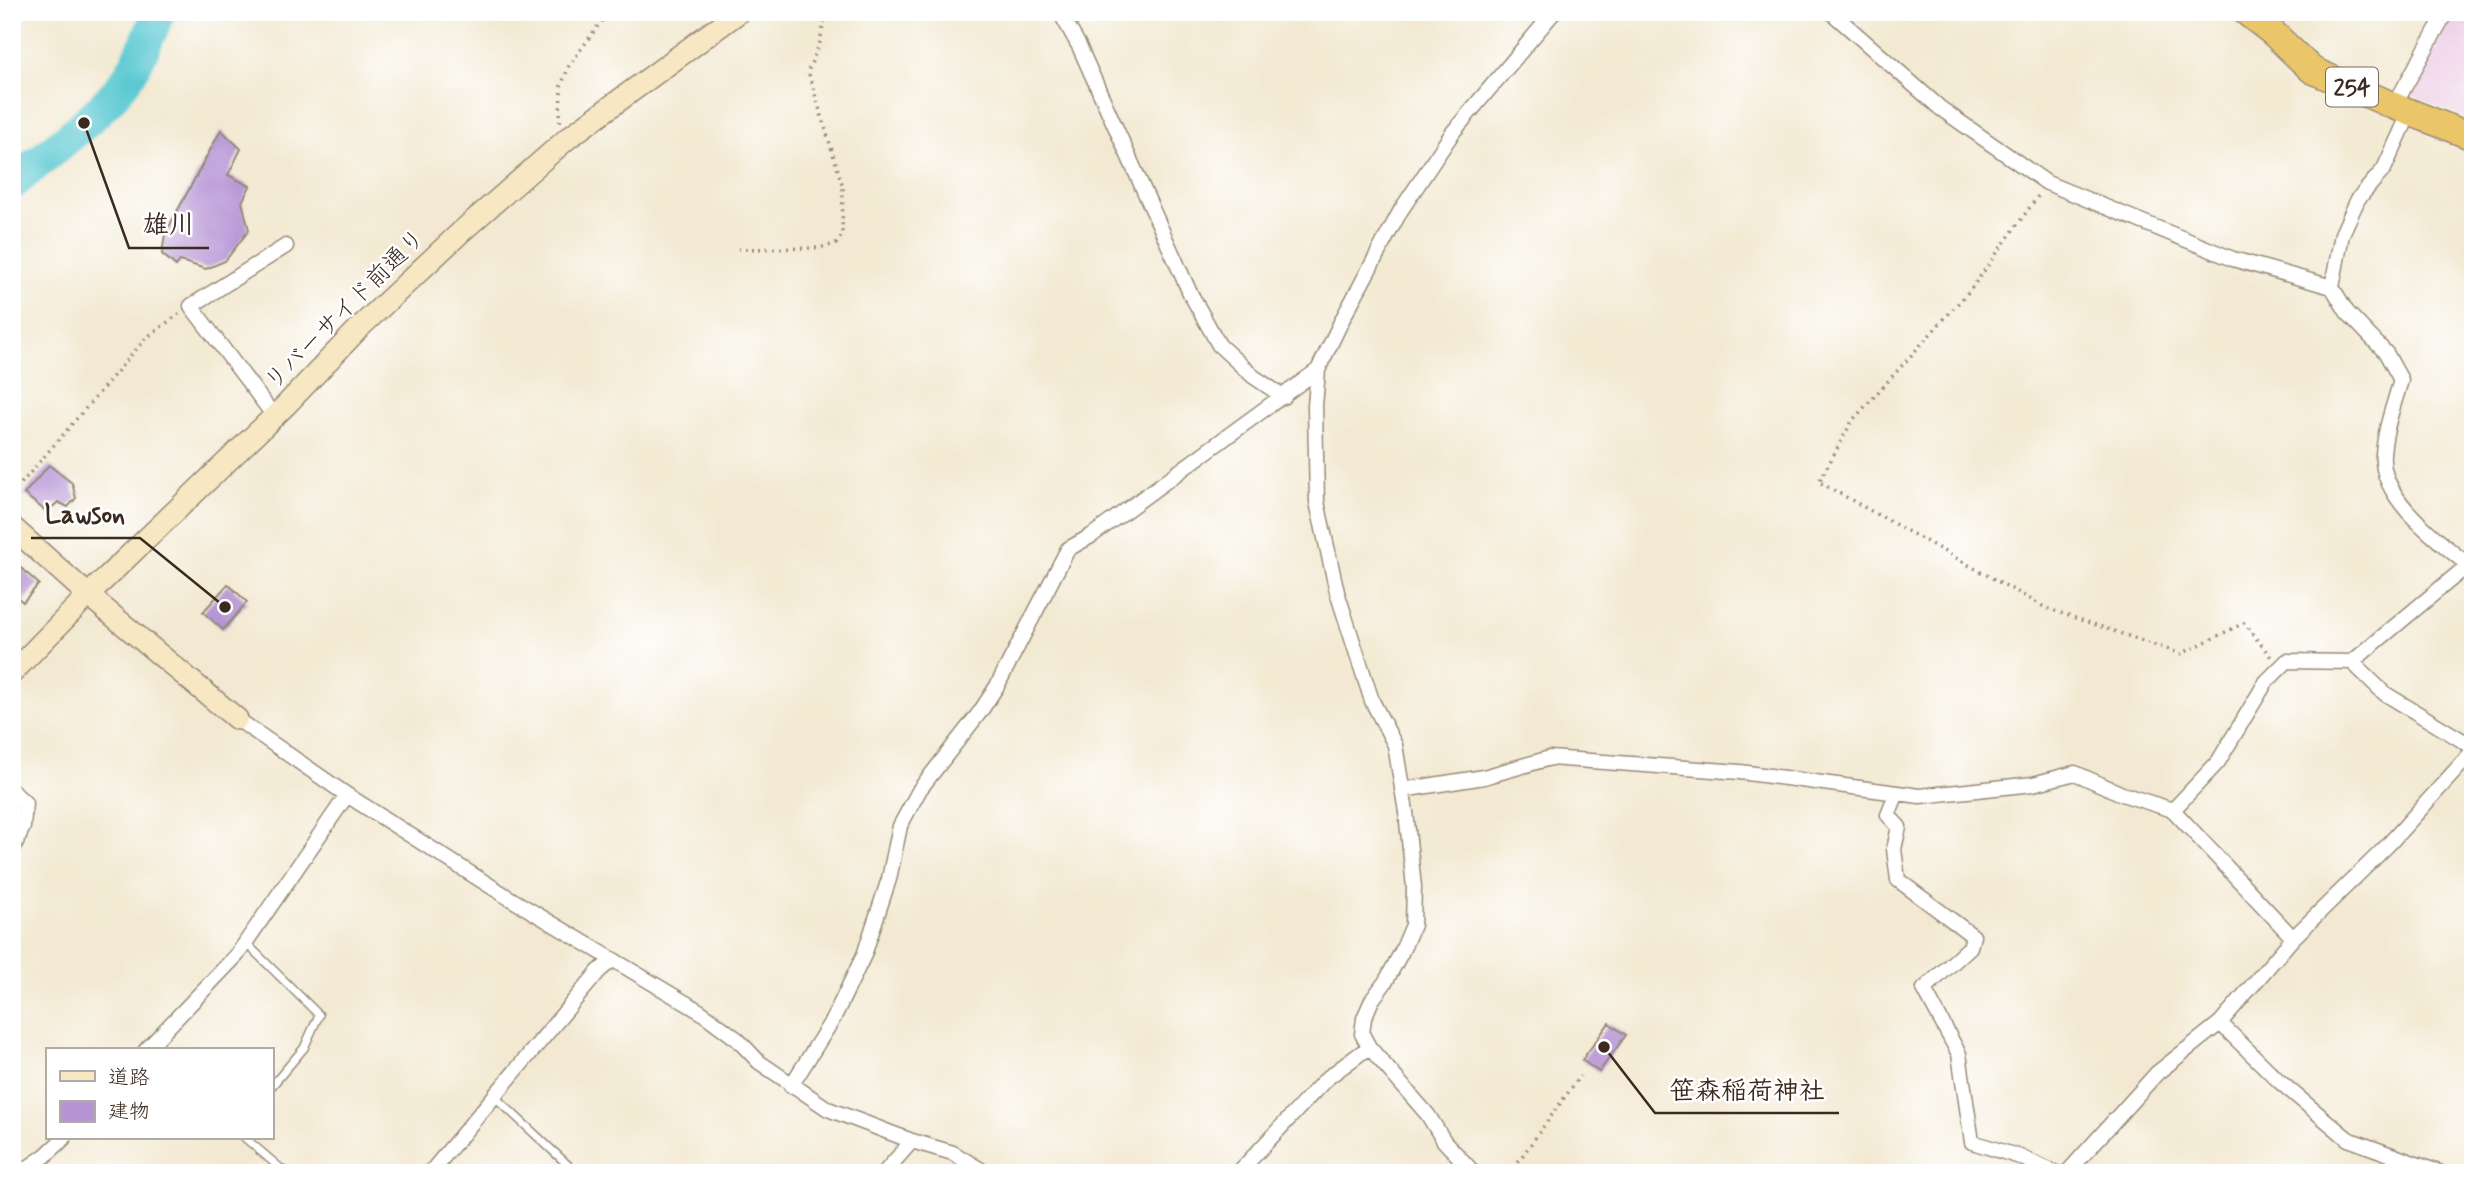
<svg xmlns="http://www.w3.org/2000/svg" width="2485" height="1185" font-family="Mynerve,'Klee One',sans-serif">
	<rect width="100%" height="100%" fill="#fff"/>
	<filter id="ink" filterUnits="userSpaceOnUse"><feTurbulence type="fractalNoise" baseFrequency=".0143" numOctaves="2"/><feDisplacementMap in="SourceGraphic" scale="14" xChannelSelector="R" yChannelSelector="G"/><feConvolveMatrix kernelMatrix="1 2 1 2 8 2 1 2 1" color-interpolation-filters="sRGB"/></filter>
	<filter id="wash" filterUnits="userSpaceOnUse"><feTurbulence type="fractalNoise" baseFrequency=".00686" numOctaves="4" result="noise"/><feDisplacementMap in="SourceGraphic" scale="28" xChannelSelector="R" yChannelSelector="G"/><feGaussianBlur stdDeviation="1.57" result="paint"/><feColorMatrix in="noise" values="0 0 0 0 0 0 0 0 0 0 0 0 0 0 0 0 0 1.4 0 .05"/><feComposite in="paint" operator="in"/></filter>
	<g filter="url(#wash)">
		<rect width="100%" height="100%" fill="#f3e9d2"/>
		<!-- built -->
		<path fill="#eed0e7" d="M2456,12h17v109l-65,-27z"/>
		<g fill="none" stroke-linecap="round" stroke-linejoin="round">
			<!-- river -->
			<path stroke="#5cc9d2" stroke-width="33" d="M12,184c35,-30 81,-63 110,-99 17,-21 26,-48 37,-73"/>
		</g>
		<g id="blocks">
			<!-- building -->
			<path fill="#b694d5" d="M221,130l20,19 -13,26 22,11 -8,16 7,28 -24,31 -19,8 -26,-8 -4,5 -14,-12 3,-20z
				M49,465l23,18 4,15 -8,9 -10,-5 -11,10 -23,-18z
				M12,560l27,24 -16,18 -11,-9z
				M228,584l19,18 -24,28 -20,-18z
				M1609,1023l17,12 -27,37 -17,-12z"/>
		</g>
	</g>
	<g filter="url(#ink)">
		<use href="#blocks" fill-opacity="0" stroke="#978a78" stroke-width="2"/>
		<g fill="none" stroke-linecap="round" stroke-linejoin="round">
			<!-- lane casing -->
			<g stroke="#978a78" stroke-width="10">
				<path id="lane" d="M246,943l73,72 -15,33 -33,39
					M494,1096l74,69 -2,8
					M245,1138l41,35"/>
			</g>
			<!-- street casing -->
			<g stroke="#978a78" stroke-width="17">
				<path id="street" d="M1060,12l19,34 111,247 29,52 35,32 30,20
					M1831,12l109,96 107,75 186,76 99,28 15,25 39,41 15,27c-7,24 -16,48 -18,74 -4,46 58,88 90,115
					M2394,106l52,-94
					M2332,287l10,-53 16,-35 26,-30 26,-57
					M274,416l-83,-110 95,-60
					M2352,662l32,31 89,54
					M237,719l110,76 159,101 195,116 36,27 22,23 69,47 84,32 41,12 33,20
					M1402,790l82,-13 66,-19 190,14 180,24 113,-12 42,-11 47,21 51,16 120,128
					M12,791l13,12 -2,24 -11,23
					M1897,793l-9,22 11,12 -5,22 4,31 75,56 -3,11 -46,42 35,65 13,88 48,15 36,16
					M2173,810l45,-48 48,-80 21,-21 65,1 121,-101
					M2220,1023l59,58 69,58 93,34
					M146,1050l91,-95 110,-160
					M791,1086l42,-67 31,-64 25,-76 11,-53 20,-37 60,-77 17,-26 71,-137 23,-13 227,-166
					M20,1173l25,-17 19,-18
					M430,1173l169,-202 13,-11
					M884,1173l28,-32
					M1238,1173l88,-94 43,-32
					M1474,1173l-30,-32 -16,-26 -59,-68 -7,-13 2,-16 8,-18 14,-19 16,-30 11,-26 1,-38 -8,-75 -11,-67 -23,-44 -35,-109 -20,-90 -2,-96 3,-36 25,-52 58,-108 52,-78 101,-120
					M2067,1173l90,-100 63,-50 73,-85 95,-93 85,-94"/>
			</g>
			<!-- secondary casing -->
			<g stroke="#978a78" stroke-width="24">
				<path id="secondary" d="M12,527l76,68 149,124
					M12,673l76,-78 198,-190 74,-78 102,-96 106,-93 171,-126"/>
			</g>
			<!-- highway casing -->
			<g stroke="#978a78" stroke-width="29">
				<path id="highway" d="M2246,12l26,20 40,38 82,36 79,31"/>
			</g>
			<!-- path -->
			<path stroke="#978a78" stroke-width="3.5" stroke-dasharray="2 5" stroke-linecap="butt" d="M560,122l1,-36 8,-20 39,-54
				M2038,196l-67,93 -119,132 -33,61 227,126 135,46 63,-31 27,34
				M738,249l80,-1 18,-4 6,-9 1,-48 -35,-116 12,-29 4,-21 -1,-9
				M12,494l134,-156 33,-24
				M1510,1173l70,-97"/>
			<!-- lane -->
			<use href="#lane" stroke="#fff" stroke-width="7"/>
			<!-- street -->
			<use href="#street" stroke="#fff" stroke-width="14"/>
			<!-- secondary -->
			<use href="#secondary" stroke="#f7e8c3" stroke-width="21"/>
			<!-- highway -->
			<use href="#highway" stroke="#ebc669" stroke-width="26"/>
		</g>
	</g>
	<g text-anchor="middle" stroke-width="5" stroke-linejoin="round" paint-order="stroke">
		<!-- shield labels -->
		<rect fill="#fff" stroke="#766a62" stroke-width="2" x="2326" y="67.5" width="52" height="39" rx="5"/>
		<g font-size="23" font-weight="bold" fill="#3b2a1e">
			<text x="2352" y="95">254</text>
		</g>
		<!-- street labels -->
		<g font-size="24" fill="#3b2a1e" stroke="#fff">
			<text transform="translate(344 309) rotate(-45)" y="8">リバーサイド前通り</text>
		</g>
	</g>
	<!-- callouts -->
	<path fill="none" stroke="#3b2a1e" stroke-width="2.5" d="M84 123L129 248H209M225 607L140 538H31M1604 1047L1655 1113H1839"/>
	<g fill="#3b2a1e" stroke="#fff" stroke-width="2.5">
		<circle cx="84" cy="123" r="7"/>
		<circle cx="225" cy="607" r="7"/>
		<circle cx="1604" cy="1047" r="7"/>
	</g>
	<g font-size="26" text-anchor="middle" font-weight="bold" fill="#3b2a1e" stroke="#fff" stroke-width="5" stroke-linejoin="round" paint-order="stroke">
		<text x="169" y="233">雄川</text>
		<text x="85" y="523">Lawson</text>
		<text x="1747" y="1099">笹森稲荷神社</text>
	</g>
	<!-- margin -->
	<rect width="2485" height="1185" fill="none" stroke="#fff" stroke-width="42"/>
	<!-- legend -->
	<rect x="46" y="1048" width="228" height="91" fill="#ffffff" stroke="#b1aaa5" stroke-width="2"/>
	<rect x="60" y="1071" width="35" height="10" fill="#f7e8c3" stroke="#b1aaa5" stroke-width="2"/>
	<text x="108" y="1084" font-size="21" fill="#3b2a1e">道路</text>
	<rect x="60" y="1101" width="35" height="21" fill="#b694d5" stroke="#b1aaa5" stroke-width="2"/>
	<text x="108" y="1118" font-size="21" fill="#3b2a1e">建物</text>
</svg>
